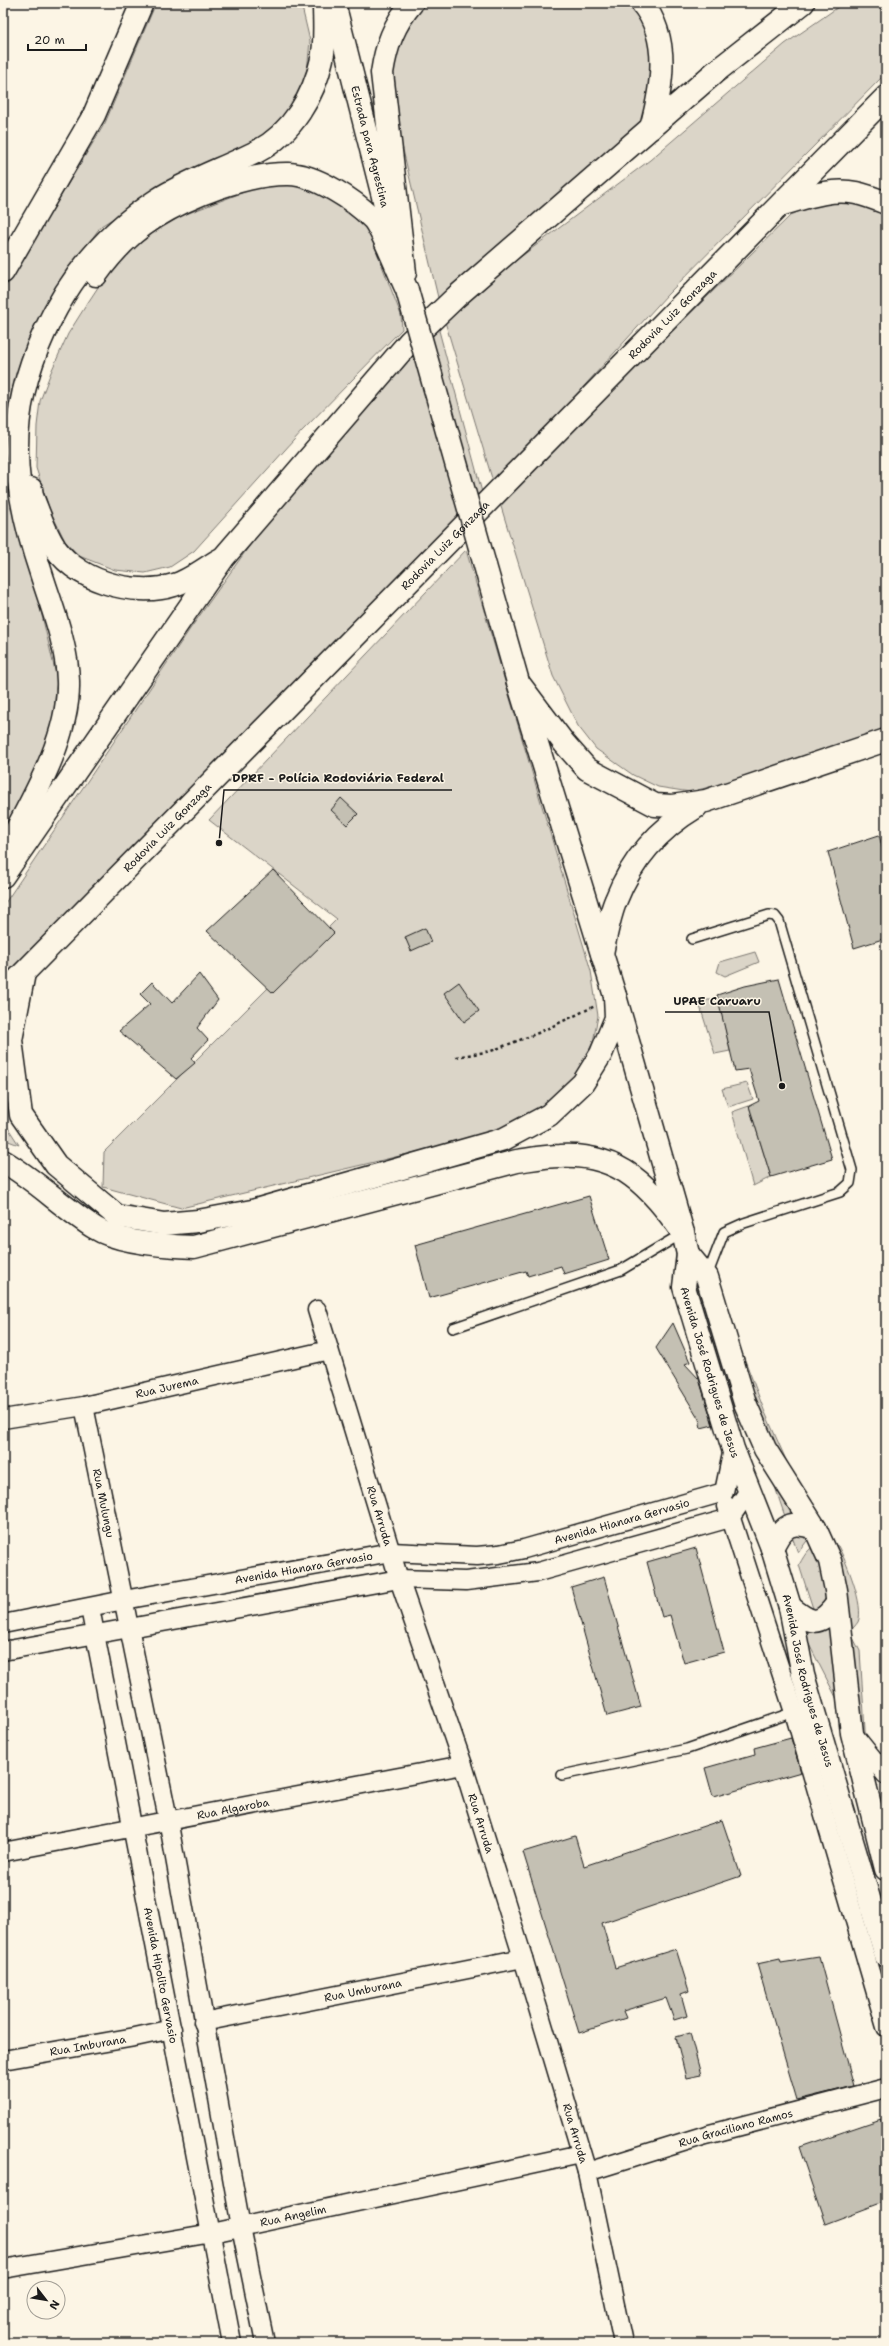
<svg xmlns="http://www.w3.org/2000/svg" width="889" height="2346" font-family="'Shantell Sans',sans-serif">
	<rect width="100%" height="100%" fill="#fcf5e5"/>
	<filter id="ink" filterUnits="userSpaceOnUse"><feTurbulence type="fractalNoise" baseFrequency=".025" numOctaves="2"/><feDisplacementMap in="SourceGraphic" scale="8" xChannelSelector="R" yChannelSelector="G"/><feConvolveMatrix kernelMatrix="1 2 1 2 8 2 1 2 1" color-interpolation-filters="sRGB"/></filter>
	<g filter="url(#ink)">
		<!-- green -->
		<path fill="#dbd5c8" stroke="#7c7872" d="M156,3h145l9,38 -4,41 -13,31 -31,27 -81,36 -80,50 -55,77 -37,98 -2,67 50,211 -5,52 -11,33 -38,68v-541l102,-168z
			M419,3h220l18,47 -11,73 -206,183 -46,-194 -4,-58z
			M844,3h42v70l-219,222 -173,190 -51,-170 207,-155 135,-116z
			M293,182l38,13 35,29 35,91 1,14 -100,102 -108,120 -24,16 -25,6 -30,-3 -36,-14 -14,-15 -16,-33 -13,-40 1,-42 3,-25 11,-29 17,-38 17,-27 21,-32 23,-23 24,-19 28,-17 76,-29z
			M837,201l29,4 20,7v520l-161,51 -35,9 -32,-5 -25,-12 -37,-26 -18,-23 -25,-50 -54,-176 292,-285 22,-10z
			M437,323l46,173 -480,487v-77l187,-277 75,-105z
			M466,550l125,421 7,45 -5,26 -20,41 -33,32 -44,18 -315,75 -78,-21 1,-35 233,-233 -128,-99z
			M755,952l4,10 -34,14 -8,-4 3,-10z
			M698,1000h21l11,51 -15,3z
			M747,1083l6,16 -25,8 -6,-18z
			M749,1106l22,71 -18,9 -21,-74z
			M3,1120l16,25 -16,-6z
			M738,1342l26,68 26,59 19,69 -11,15c-25,-69 -48,-139 -60,-211z
			M824,1542l14,4c8,15 27,60 20,76 -2,3 -6,7 -8,10l10,19 10,157 -27,-97 -53,-104 27,14 -18,-56c7,-13 11,-19 25,-23z"/>
		<!-- building -->
		<path fill="#c4c0b3" stroke="#1c1c1c" d="M341,798l17,16 -11,11 -16,-15z
			M879,835l7,27v76l-32,10 -26,-96z
			M273,870l61,63 -61,60 -66,-62z
			M425,928l6,14 -20,9 -6,-14z
			M199,974l19,26 -21,28 11,12 -17,18 4,5 -19,16 -57,-48 31,-27 -10,-10 12,-12 20,21z
			M779,979l53,180 -61,18 -22,-71 10,-5 -10,-32 -14,2 -18,-76 28,-9z
			M459,982l20,29 -15,11 -20,-29z
			M589,1196l20,64 -45,14 -3,-8 -33,10 -2,-5 -97,27 -14,-53z
			M673,1323l17,39 -5,2 14,15 14,46 -12,3 -2,-9 -43,-71z
			M696,1548l28,104 -40,11 -14,-48 -8,2 -15,-55z
			M604,1577l37,130 -34,9 -36,-129z
			M791,1738l10,34 -88,25 -8,-29 50,-14 -1,-6z
			M722,1820l19,56 -139,47 13,45 61,-19 13,42 -8,3 6,22 -13,4 -8,-22 -43,13 3,7 -47,15 -56,-181 52,-16 9,30z
			M819,1957l35,129 -57,14 -40,-136 23,-5 1,4z
			M690,2033l11,42 -15,3 -10,-41z
			M881,2119l5,17v65l-61,23 -26,-77z"/>
		<g fill="none" stroke-linecap="round" stroke-linejoin="round">
			<!-- service casing -->
			<g stroke="#1c1c1c" stroke-width="12">
				<path id="service" d="M692,939l77,-24 6,1 4,5 73,249 -2,13 -10,9 -96,31 -20,9 -17,44
					M453,1328l168,-58 62,-37
					M562,1775l125,-26 107,-37 1,-3"/>
			</g>
			<!-- minor casing -->
			<g stroke="#1c1c1c" stroke-width="21">
				<g id="minor">
					<path id="s1" d="M317,1310l82,269 64,186 60,193 64,214 36,171"/>
					<path id="s2" d="M84,1406l84,413 73,408 24,116"/>
					<path id="s3" d="M3,1419l81,-13 245,-56"/>
					<path d="M727,1506l67,206 92,315"/>
					<path id="s4" d="M90,1608l142,735"/>
					<path id="s5" d="M3,1624l121,-24 267,-48 86,4 22,-2 25,-5 200,-57 9,-43"/>
					<path d="M3,1651l396,-72 67,2 72,-9 192,-54 20,-29"/>
					<path d="M853,1734l33,41"/>
					<path id="s6" d="M3,1852l460,-87"/>
					<path id="s7" d="M203,2022l320,-64"/>
					<path id="s8" d="M3,2060l132,-23 37,-8"/>
					<path id="s9" d="M587,2172l119,-37 180,-47"/>
					<path id="s10" d="M3,2269l209,-36 369,-79"/>
				</g>
			</g>
			<!-- tertiary casing -->
			<g stroke="#1c1c1c" stroke-width="25">
				<path id="tertiary" d="M3,272l91,-157 48,-112"/>
			</g>
			<!-- primary casing -->
			<g stroke="#1c1c1c" stroke-width="25">
				<g id="primary">
					<path id="s11" d="M334,3l60,237"/>
					<path id="s12" d="M519,685l96,311 68,237 5,21 -4,33 49,162 39,99 18,59 13,68 83,281"/>
					<path d="M688,1254l19,23 38,126 20,46 50,79 15,33 6,29 16,143 34,136"/>
					<path d="M772,1548c11,-23 19,-28 43,-20"/>
					<path d="M790,1607c20,16 29,21 46,-2"/>
				</g>
			</g>
			<!-- trunk casing -->
			<g stroke="#1c1c1c" stroke-width="25">
				<g id="trunk">
					<path d="M642,3c29,36 20,84 9,125"/>
					<path d="M783,204c24,-7 48,-16 73,-11 10,2 20,6 30,10"/>
					<path d="M405,273l-23,-200c4,-27 12,-49 30,-70"/>
					<path d="M96,275c15,-21 36,-43 58,-57 35,-22 93,-45 135,-44 27,1 65,26 84,45 9,10 27,57 34,71"/>
					<path d="M31,489l1,7c6,15 11,31 19,45 20,39 83,57 123,44 15,-4 31,-17 45,-25"/>
					<path d="M518,682l46,61 23,26 68,36 17,1 34,-5 180,-61"/>
					<path d="M3,855c26,-50 67,-116 65,-174 -1,-37 -16,-73 -27,-108 -29,-86 -36,-155 3,-240 25,-55 63,-101 113,-133 31,-20 68,-32 101,-49 34,-18 56,-55 64,-92 4,-18 2,-38 2,-56"/>
					<path d="M3,876l221,-319 186,-216 46,-44 258,-224 89,-70"/>
					<path d="M602,953c4,-17 7,-37 14,-53 16,-41 43,-71 80,-93"/>
					<path d="M24,973l-13,67 10,75 35,50 61,51 47,8 34,-3 54,-10 252,-72 45,-24 34,-32 18,-29 15,-36 -1,-22"/>
					<path id="s13" d="M3,994l883,-897"/>
					<path d="M3,1161c33,19 60,47 92,67 24,15 70,18 99,19l323,-86c14,-2 29,-5 43,-5 61,-3 90,31 123,77"/>
				</g>
			</g>
			<!-- path -->
			<path stroke="#1c1c1c" stroke-width="2.5" stroke-dasharray="3 3" stroke-linecap="butt" d="M456,1057l35,-6 47,-18 57,-27"/>
			<!-- service -->
			<use href="#service" stroke="#fcf5e5" stroke-width="9"/>
			<!-- minor -->
			<use href="#minor" stroke="#fcf5e5" stroke-width="18"/>
			<!-- tertiary -->
			<use href="#tertiary" stroke="#fcf5e5" stroke-width="22"/>
			<!-- primary -->
			<use href="#primary" stroke="#fcf5e5" stroke-width="22"/>
			<!-- trunk -->
			<use href="#trunk" stroke="#fcf5e5" stroke-width="22"/>
			<!-- primary-bridge casing -->
			<g stroke="#1c1c1c" stroke-width="25" stroke-linecap="butt">
				<path id="primary-bridge" d="M407,290l111,392"/>
			</g>
			<!-- primary-bridge -->
			<use href="#primary-bridge" stroke="#fcf5e5" stroke-width="22"/>
		</g>
	</g>
	<g text-anchor="middle" stroke-width="3" stroke-linejoin="round" paint-order="stroke">
		<!-- street labels -->
		<g font-size="11" fill="#1c1c1c" stroke="#fcf5e5">
			<text dy="4" stroke="none"><textPath href="#s11" startOffset="148">Estrada para Agrestina</textPath></text>
			<text dy="4" stroke="none"><textPath href="#s13" startOffset="954">Rodovia Luiz Gonzaga</textPath></text>
			<text dy="4" stroke="none"><textPath href="#s13" startOffset="630">Rodovia Luiz Gonzaga</textPath></text>
			<text dy="4" stroke="none"><textPath href="#s13" startOffset="234">Rodovia Luiz Gonzaga</textPath></text>
			<text dy="4" stroke="none"><textPath href="#s12" startOffset="716">Avenida José Rodrigues de Jesus</textPath></text>
			<text dy="4" stroke="none"><textPath href="#s3" startOffset="167">Rua Jurema</textPath></text>
			<text dy="4" stroke="none"><textPath href="#s2" startOffset="99">Rua Mulungu</textPath></text>
			<text dy="4" stroke="none"><textPath href="#s1" startOffset="215">Rua Arruda</textPath></text>
			<text dy="4" stroke="none"><textPath href="#s5" startOffset="630">Avenida Hianara Gervasio</textPath></text>
			<text dy="4" stroke="none"><textPath href="#s5" startOffset="306">Avenida Hianara Gervasio</textPath></text>
			<text dy="4" stroke="none"><textPath href="#s12" startOffset="1040">Avenida José Rodrigues de Jesus</textPath></text>
			<text dy="4" stroke="none"><textPath href="#s6" startOffset="234">Rua Algaroba</textPath></text>
			<text dy="4" stroke="none"><textPath href="#s1" startOffset="539">Rua Arruda</textPath></text>
			<text dy="4" stroke="none"><textPath href="#s4" startOffset="374">Avenida Hipolito Gervasio</textPath></text>
			<text dy="4" stroke="none"><textPath href="#s7" startOffset="163">Rua Umburana</textPath></text>
			<text dy="4" stroke="none"><textPath href="#s8" startOffset="86">Rua Imburana</textPath></text>
			<text dy="4" stroke="none"><textPath href="#s9" startOffset="155">Rua Graciliano Ramos</textPath></text>
			<text dy="4" stroke="none"><textPath href="#s1" startOffset="863">Rua Arruda</textPath></text>
			<text dy="4" stroke="none"><textPath href="#s10" startOffset="295">Rua Angelim</textPath></text>
		</g>
	</g>
	<!-- callouts -->
	<path fill="none" stroke="#1c1c1c" stroke-width="1.5" d="M219 843L224 790H452M782 1086L769 1012H665"/>
	<g fill="#1c1c1c" stroke="#fcf5e5" stroke-width="1.5">
		<circle cx="219" cy="843" r="4"/>
		<circle cx="782" cy="1086" r="4"/>
	</g>
	<g font-size="12" text-anchor="middle" font-weight="bold" fill="#1c1c1c" stroke="#fcf5e5" stroke-width="3" stroke-linejoin="round" paint-order="stroke">
		<text x="338" y="782">DPRF - Polícia Rodoviária Federal</text>
		<text x="717" y="1005">UPAE Caruaru</text>
	</g>
	<!-- margin -->
	<rect width="889" height="2346" fill="none" stroke="#fcf5e5" stroke-width="16"/>
	<rect x="8" y="8" width="873" height="2330" fill="none" stroke="#1c1c1c" stroke-width="1.5" filter="url(#ink)"/>
	<!-- north arrow -->
	<g transform="translate(46 2300) rotate(121)"><circle r="19" fill="#fcf5e5" stroke="#a29e95"/>
	<path d="M0-3L7 15L0 10L-7 15Z" fill="#1c1c1c"/>
	<text y="-6" font-size="11" font-weight="bold" text-anchor="middle" fill="#1c1c1c">N</text>
	</g>
	<!-- scale -->
	<path d="M28 44v6h58v-6" fill="none" stroke="#1c1c1c" stroke-width="2"/>
	<text x="34" y="44" font-size="12" fill="#1c1c1c" stroke="#fcf5e5" stroke-width="3" paint-order="stroke">20 m</text>
</svg>
